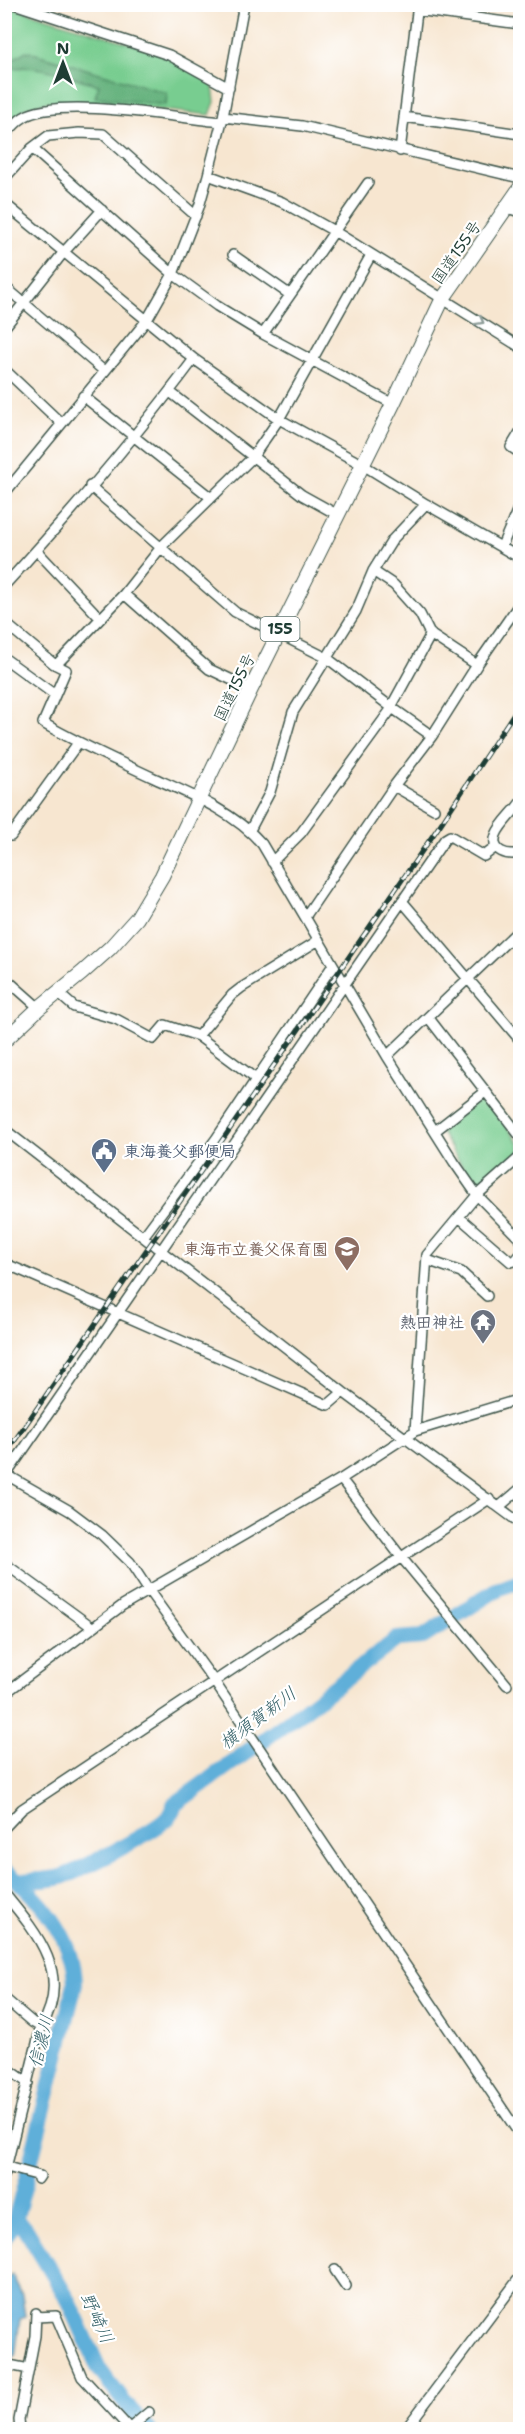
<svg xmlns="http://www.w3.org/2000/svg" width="525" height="2434" font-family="'Shantell Sans','Klee One',sans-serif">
	<rect width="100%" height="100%" fill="#fff"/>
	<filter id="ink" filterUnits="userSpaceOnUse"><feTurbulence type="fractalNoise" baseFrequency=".0167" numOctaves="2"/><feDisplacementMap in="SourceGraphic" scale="12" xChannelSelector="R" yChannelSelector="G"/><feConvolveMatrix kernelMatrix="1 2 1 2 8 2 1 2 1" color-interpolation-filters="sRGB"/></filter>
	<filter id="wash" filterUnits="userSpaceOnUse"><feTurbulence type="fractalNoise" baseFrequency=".008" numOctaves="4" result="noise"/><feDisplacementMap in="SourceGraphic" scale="24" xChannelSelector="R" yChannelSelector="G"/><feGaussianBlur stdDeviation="1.35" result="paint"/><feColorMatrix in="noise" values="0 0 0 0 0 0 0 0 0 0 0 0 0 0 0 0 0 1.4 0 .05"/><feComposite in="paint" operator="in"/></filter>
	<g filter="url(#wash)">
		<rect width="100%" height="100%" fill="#f7e6d0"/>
		<!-- green -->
		<path fill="#78cd90" stroke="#4c8562" stroke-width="1.5" d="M5,5l163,50 44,24 3,23 -5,13 -127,-13h-36l-21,6 -21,18z
			M481,1098l6,2 33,44v9l-39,34 -5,1 -35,-55 1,-5z"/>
		<!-- forest -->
		<path fill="#62b07a" stroke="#407657" stroke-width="1.5" d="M26,51l141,42 -1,12 -71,-8 4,-12c-30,-8 -63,-24 -94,-15v-6z"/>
		<!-- water -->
		<path fill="#5eafd9" stroke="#3e7686" stroke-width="1.5" d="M12,2274l10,21 3,22 -5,2 -5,38h-11l1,-76z"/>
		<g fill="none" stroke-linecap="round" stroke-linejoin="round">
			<!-- river -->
			<path stroke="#5eafd9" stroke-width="16" d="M4,1870c37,29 70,67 71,114l-50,200 -10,36 -11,20
				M19,1881c14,-1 32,0 45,-5 21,-8 90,-44 105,-59 3,-4 5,-8 5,-12l125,-91 98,-75 26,-2 76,-49 21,-7
				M15,2220l10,8 44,73 30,68 24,32 26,29"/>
		</g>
	</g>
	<g filter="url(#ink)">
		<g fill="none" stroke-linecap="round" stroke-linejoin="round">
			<!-- minor casing -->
			<g stroke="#3f564b" stroke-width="12">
				<path id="minor" d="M14,4l155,51 60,33
					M417,10l103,14
					M223,117l79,9 218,52
					M404,117l116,17
					M4,136c6,-7 13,-15 20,-19 34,-21 155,1 198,5
					M32,148l141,126 44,32 46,28 130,70
					M400,151l18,-147
					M208,175l74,27 52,29 186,116
					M4,179l28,-31 16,-12 31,-3 24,1 93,82
					M4,203l190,156 85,60 84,46 63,39 94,54
					M507,208l13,4
					M233,255l56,39
					M4,286l100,85
					M4,328l59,-75 39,-43
					M263,334l105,-151
					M4,369l57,54
					M170,392l132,103 36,20
					M83,396l127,101
					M520,432l-9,15 9,6
					M90,486l145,126 92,46 64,49 41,29
					M4,494l143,-174 26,-46 26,-67 9,-32 15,-58 21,-113
					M502,546l18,-42
					M37,551l63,67
					M373,571l21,14 26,29 10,20 47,31
					M4,586c67,-73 131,-148 190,-227
					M124,594l85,75 42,20
					M4,622l50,42 12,6 -23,53c36,21 73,37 111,55 38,17 80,34 108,66l125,212 67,106 23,33 43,44
					M4,658l51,37
					M57,664l67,-70 38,-48 90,-88 27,-39 92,-164
					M391,707l40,-73
					M394,786l40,23
					M520,803c-6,9 -20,21 -24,32 -6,17 12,21 24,18
					M250,830l20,-38 23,-80 63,-101 17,-40 20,-32 33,-35
					M4,835l7,1 67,-93
					M272,862l29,-29 91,-125
					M402,901l118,139
					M305,917l89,-131 38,-50 45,-71 43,-62
					M4,977l35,31
					M58,993l16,14 42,12 37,20 12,-14 33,11 58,43
					M428,1017l92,119
					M198,1036l34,-41 9,-7 78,-48
					M387,1056l133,-127
					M4,1129l339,263 177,131
					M435,1131l50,-39
					M459,1217l52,45 4,-1 5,-6
					M143,1237l73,-98 117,-174
					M427,1260l34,12 26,24
					M4,1263l324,142 15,-13
					M415,1431l12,-176 50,-60 43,-38
					M7,1475l63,36 32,24 28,27 19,29 65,90 306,454
					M4,1478l441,-639 5,-3 34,20 12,-9
					M341,1479l60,78 106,128
					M500,1506l20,-17
					M4,1563l88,64
					M4,1694l119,-89 218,-126 74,-48 105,-32
					M4,1828l18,-19 467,-310
					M4,1893c33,40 69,82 37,134l-37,149
					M4,1998l28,24 9,5
					M4,2066l24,17
					M7,2167l33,9 -2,3
					M335,2270l11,16
					M36,2317l20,-1 26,61 49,53
					M4,2364l25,5
					M130,2428l19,-16
					M20,2430l-1,-10 16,-84 1,-23
					M405,2430l115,-153"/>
			</g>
			<!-- highway casing -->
			<g stroke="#3f564b" stroke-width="16">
				<path id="highway" d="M4,1041l35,-33 43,-35 28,-25 27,-30 25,-42 89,-187 142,-285 49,-104 78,-112"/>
			</g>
			<!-- minor -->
			<use href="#minor" stroke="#fff" stroke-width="9"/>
			<!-- highway -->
			<use href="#highway" stroke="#fff" stroke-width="14"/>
			<!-- rail casing -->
			<g stroke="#1f3d34" stroke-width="5">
				<path id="rail" d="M4,1456l436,-631 80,-121"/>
			</g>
			<!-- rail -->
			<use href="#rail" stroke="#fff" stroke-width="3" stroke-dasharray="9" stroke-linecap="butt"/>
		</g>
		<!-- one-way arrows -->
		<defs><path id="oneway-chevron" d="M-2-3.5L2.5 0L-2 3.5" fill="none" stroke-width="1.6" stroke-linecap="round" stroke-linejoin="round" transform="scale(1.5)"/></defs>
		<use stroke="#8f9e9a" href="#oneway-chevron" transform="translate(480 321) rotate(29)"/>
	</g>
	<!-- icons -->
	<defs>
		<g id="civic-pin" transform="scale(1.35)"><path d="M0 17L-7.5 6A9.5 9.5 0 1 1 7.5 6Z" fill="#5c6f8a" stroke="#fff"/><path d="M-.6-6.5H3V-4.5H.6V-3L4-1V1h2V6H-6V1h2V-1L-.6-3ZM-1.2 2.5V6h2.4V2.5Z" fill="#fff"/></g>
		<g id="school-pin" transform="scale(1.35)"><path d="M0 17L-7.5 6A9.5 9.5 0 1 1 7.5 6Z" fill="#8d6e63" stroke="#fff"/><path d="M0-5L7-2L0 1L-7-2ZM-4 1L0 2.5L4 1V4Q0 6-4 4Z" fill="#fff"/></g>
		<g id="temple-pin" transform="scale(1.35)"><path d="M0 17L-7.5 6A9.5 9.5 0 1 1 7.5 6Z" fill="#6b7280" stroke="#fff"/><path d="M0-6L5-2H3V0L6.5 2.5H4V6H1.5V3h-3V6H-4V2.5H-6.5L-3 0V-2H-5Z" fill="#fff"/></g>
	</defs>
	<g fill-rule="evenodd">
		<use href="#civic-pin" x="104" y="1151"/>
		<use href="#school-pin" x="347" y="1249"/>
		<use href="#temple-pin" x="483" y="1322"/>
	</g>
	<g text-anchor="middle" stroke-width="4.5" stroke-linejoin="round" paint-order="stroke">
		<!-- shield labels -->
		<rect fill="#fff" stroke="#627771" stroke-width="1.5" x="260.5" y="617" width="39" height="24" rx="4.5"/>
		<g font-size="15" font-weight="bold" fill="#1f3d34">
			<text x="280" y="634">155</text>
		</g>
		<!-- street labels -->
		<g font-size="16" fill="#1f3d34" stroke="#fff">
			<text transform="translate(456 252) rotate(-55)" y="6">国道155号</text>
			<text transform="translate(234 687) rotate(-64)" y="6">国道155号</text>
		</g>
		<!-- service labels -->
		<g font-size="16" font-weight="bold" fill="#4e5e75" stroke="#fff" text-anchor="start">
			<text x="124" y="1157">東海養父郵便局</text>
		</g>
		<!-- education labels -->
		<g font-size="16" font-weight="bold" fill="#785e54" stroke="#fff" text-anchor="end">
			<text x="328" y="1255">東海市立養父保育園</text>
		</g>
		<!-- worship labels -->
		<g font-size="16" font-weight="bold" fill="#5b616d" stroke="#fff" text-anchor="end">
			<text x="464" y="1328">熱田神社</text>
		</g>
		<!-- water labels -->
		<g font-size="18" font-style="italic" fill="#325f66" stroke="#fff">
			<text transform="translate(258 1718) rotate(-37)" y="6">横須賀新川</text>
			<text transform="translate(41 2041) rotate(-76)" y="6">信濃川</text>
			<text transform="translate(97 2318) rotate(65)" y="6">野崎川</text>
		</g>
	</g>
	<!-- margin -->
	<rect width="525" height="2434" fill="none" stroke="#fff" stroke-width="24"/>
	<!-- north arrow -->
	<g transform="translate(63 63)" stroke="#ffffff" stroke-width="4.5" paint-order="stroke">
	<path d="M0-4.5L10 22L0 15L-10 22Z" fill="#1f3d34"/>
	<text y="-9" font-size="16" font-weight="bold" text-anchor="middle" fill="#1f3d34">N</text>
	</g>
</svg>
